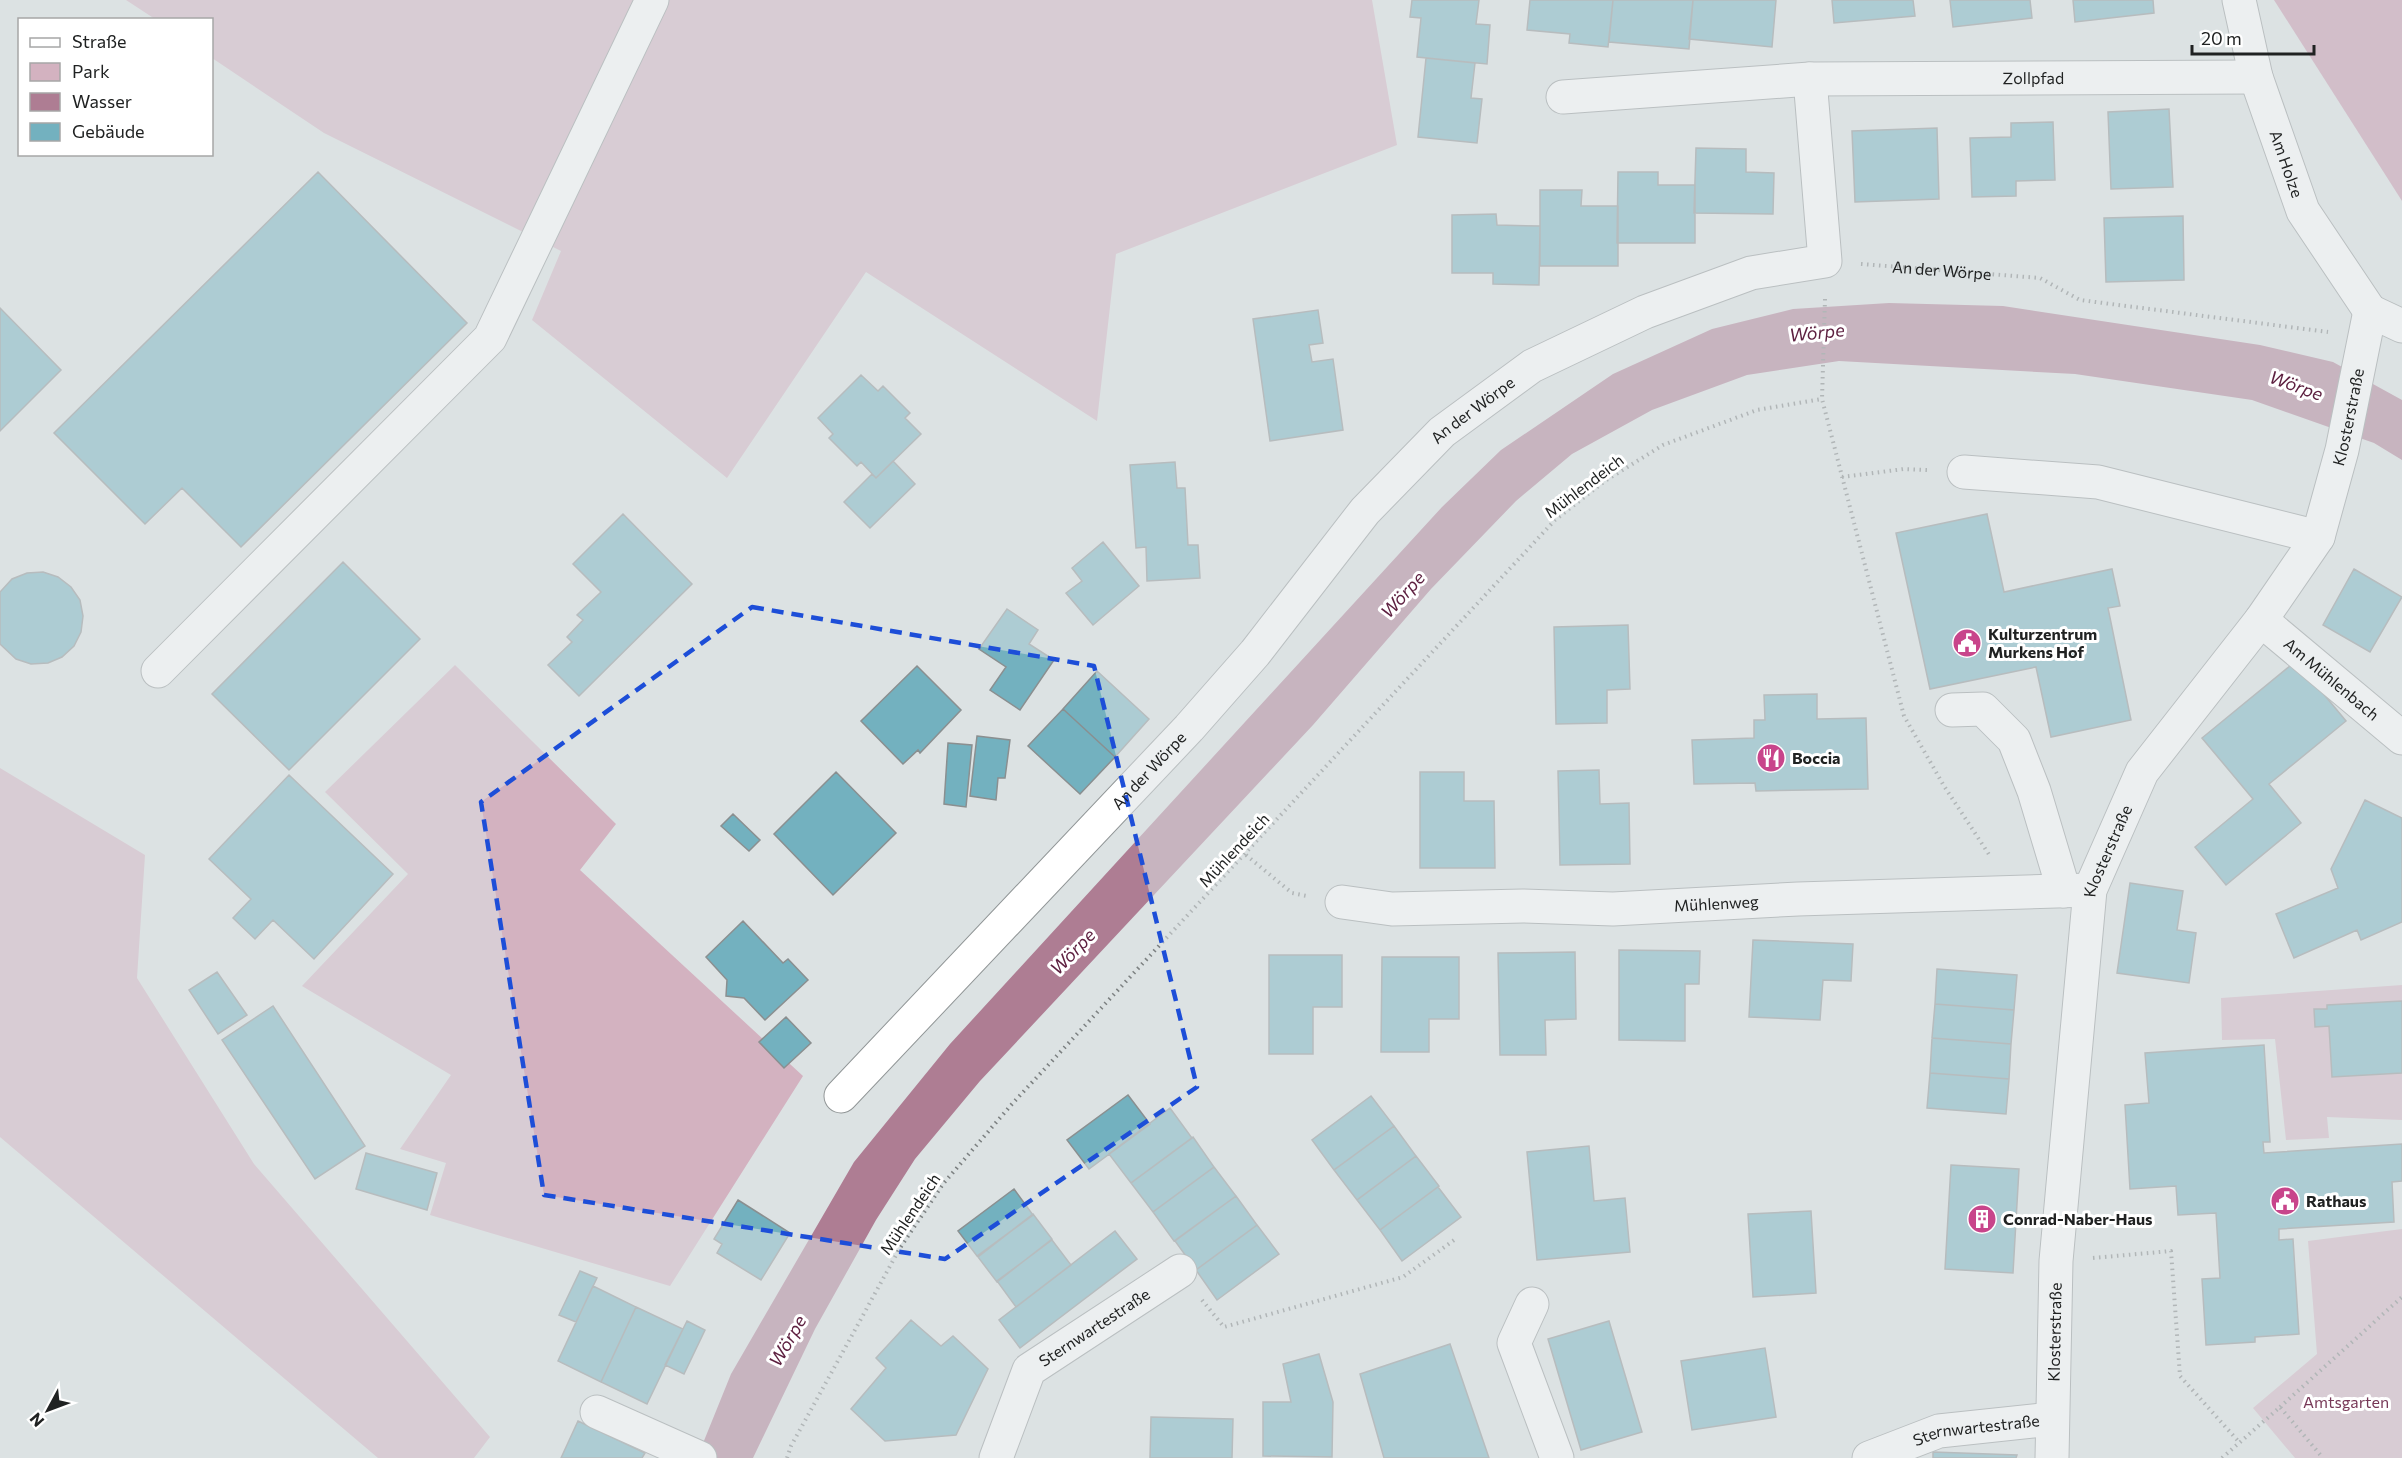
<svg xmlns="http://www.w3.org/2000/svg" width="2402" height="1458" font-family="Commissioner,sans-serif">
	<rect width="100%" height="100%" fill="#dce2e3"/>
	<!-- green -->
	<path fill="#d3b2c0" d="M126,0h1246l25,145 -281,109 -19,167 -231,-149 -139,206 -195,-158 29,-69 -237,-118 -112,-75v-38l-57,-1z
		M455,665l161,159 -36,46 223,206 -133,210 -240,-71 16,-52 -46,-14 51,-74 -149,-89 106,-112 -83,-82z
		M0,768l145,87 -8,123 117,186 236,273 -16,21h-96l-378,-321z
		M2402,985v135l-75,-3 2,21 -43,2 -11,-101 -53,1 -1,-42z
		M2402,1229v229h-107l-42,-50 64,-54 -9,-113z"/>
	<!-- forest -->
	<path fill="#c593a9" d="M2274,0h128v201z"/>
	<!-- water -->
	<path fill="#ae7d93" d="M1889,303l114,3 257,39 73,17 69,38v60l-28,-17 -122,-43 -177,-26 -236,-13 -92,14 -95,35 -80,44 -56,47 -85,88 -118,136 -333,356 -65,78 -39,61 -61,109 -62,129h-56l34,-84 123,-212 96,-118 492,-537 59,-57 112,-76 99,-45 81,-20z"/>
	<!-- building -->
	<path fill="#73b1bf" stroke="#8a8f90" stroke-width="1.5" d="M1412,0h67l-3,24 14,1 -3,39 -70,-7 4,-39 -11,-1z
		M1530,0h83l-5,47 -39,-4 1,-9 -43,-4z
		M1613,0h80l-4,49 -80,-7z
		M1693,0h83l-4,47 -83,-8z
		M1832,0h81l2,16 -81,7z
		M1950,0h80l2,18 -79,9z
		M2073,0h80l1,13 -79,9z
		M1426,58l49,5 -4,35 11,1 -5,44 -59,-6z
		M2169,109l4,78 -62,2 -3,-77z
		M2053,122l2,58 -39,1v15l-44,1 -2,-59 41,-1v-14z
		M1937,128l2,71 -84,3 -3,-71z
		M1696,148l50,1v23l28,1 -1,41 -79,-1z
		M318,172l149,151 -226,224 -59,-59 -37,36 -91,-91z
		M1618,172h40v13h37v58h-78z
		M1540,190h42l-1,16h37v60h-78z
		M1496,214l1,11 43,1 -1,59 -46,-1v-11h-41v-58z
		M2183,216l1,64 -78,2 -2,-64z
		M0,308l61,62 -61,61z
		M1318,310l5,33 -14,2 3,17 21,-3 10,71 -73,11 -17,-122z
		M861,375l17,16 5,-5 27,27 -5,5 16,16 -45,44 -15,-16 -4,4 -28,-28 4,-4 -15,-16z
		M893,461l22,23 -45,44 -26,-26 28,-28 4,4z
		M1175,462l2,26h8l3,57h10l2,33 -53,3 -1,-34 -10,1 -6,-83z
		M623,514l69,70 -113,112 -31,-31 24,-23 -5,-5 16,-17 -6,-5 24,-23 -28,-28z
		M1987,514l17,78 108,-23 8,37 -12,2 23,112 -80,17 -15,-70 -106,22 -34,-156z
		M1103,542l36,44 -46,39 -27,-32 16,-12 -10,-13z
		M343,562l77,77 -131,131 -77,-76z
		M2354,569l48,28 -32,55 -47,-27z
		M43,572l15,5 13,10 9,13 3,16 -2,16 -7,14 -12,11 -14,6 -17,1 -15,-5 -16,-15v-52l12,-13 15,-6z
		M1007,609l31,21 -9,14 25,16 -34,50 -30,-20 16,-23 -27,-18z
		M1628,625l2,64 -23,1v33l-51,1 -2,-97z
		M2296,661l50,60 -77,63 32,39 -75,62 -31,-38 58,-48 -51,-61z
		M917,666l44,44 -41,43 -2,-3 -15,14 -42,-43z
		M1097,671l52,48 -34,38 -52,-48z
		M1817,694v25l49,-1 2,71 -112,2 -1,-8 -61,1 -2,-44 62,-2v-18h11l-1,-25z
		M1063,709l52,48 -35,37 -52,-48z
		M977,736l33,4 -5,38h-7l-2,22 -26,-4z
		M948,743l24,2 -6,62 -22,-3z
		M1599,770l1,34 29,-1 1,61 -70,1 -2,-94z
		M836,772l60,61 -63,62 -59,-61z
		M1420,772h44v29h30l1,67h-75z
		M289,775l104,99 -79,85 -41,-39 -18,19 -22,-21 18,-19 -42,-40z
		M2365,800l37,18v104l-41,18 -4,-10 -63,28 -18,-44 62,-26 -7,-19z
		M733,814l27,26 -11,11 -28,-25z
		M2130,883l53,8 -6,39 19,3 -7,50 -72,-10z
		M743,921l40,42 5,-4 20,21 -43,40 -21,-22 -18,-2 1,-16 -21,-23z
		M1753,940l100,4 -2,37 -28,-1 -3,40 -71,-3z
		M1619,950l81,1 -1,33h-14v57l-66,-1z
		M1575,952l1,67 -31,1 1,35h-46l-2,-102z
		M1269,955h73v52h-29v47h-44z
		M1382,957h77v62h-30v33h-48z
		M1937,969l80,6 -3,35 -79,-6z
		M217,972l30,43 -29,19 -29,-44z
		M2402,1001v72l-70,4 -3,-51 -14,1 -1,-18h13v-4z
		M1935,1004l79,6 -3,34 -79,-6z
		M273,1006l92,140 -50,33 -93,-139z
		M786,1017l25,26 -27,25 -25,-26z
		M1932,1038l79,6 -2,35 -79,-6z
		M2264,1045l6,97h-7l1,11 138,-9v37l-10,1 2,40 -115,7v11l14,-1 6,95 -44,3v5l-49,3 -4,-66 18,-1 -4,-65 -38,2 -2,-29 -46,3 -5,-84 24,-2 -4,-50z
		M1930,1073l79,6 -3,35 -79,-6z
		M1128,1095l22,29 -61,45 -22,-29z
		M1371,1096l23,30 -60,44 -22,-30z
		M1170,1108l22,30 -61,45 -22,-29z
		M1394,1126l22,30 -59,44 -23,-30z
		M1193,1137l21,30 -61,45 -22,-29z
		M1589,1146l5,55 31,-3 5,54 -93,8 -10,-108z
		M366,1153l71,20 -10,37 -71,-21z
		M1416,1156l23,30 -59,44 -23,-30z
		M1951,1165l68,4 -6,104 -68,-4z
		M1214,1167l22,29 -62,45 -21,-29z
		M1438,1187l23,30 -59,44 -22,-31z
		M1014,1189l19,26 -56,41 -19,-25z
		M1236,1196l21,29 -61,45 -21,-29z
		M738,1200l52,33 -29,47 -44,-27 5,-9 -8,-5z
		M1811,1211l5,82 -63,4 -5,-83z
		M1033,1214l19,25 -55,43 -19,-25z
		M1257,1225l22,29 -62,46 -21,-30z
		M1115,1231l22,28 -117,89 -21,-28z
		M1052,1240l19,25 -55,42 -19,-26z
		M580,1271l17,7 -21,44 -17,-7z
		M593,1286l43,21 -35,75 -43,-21z
		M636,1307l47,22 -36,75 -46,-22z
		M911,1320l30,26 12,-10 35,33 -32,66 -71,6 -34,-32 35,-41 -10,-10z
		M687,1321l18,9 -21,44 -19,-9z
		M1609,1321l33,111 -61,18 -33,-111z
		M1450,1344l39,114h-105l-24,-84z
		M1765,1348l11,69 -84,13 -11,-69z
		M1319,1354l14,48 -1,55 -69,-1v-54h28l-8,-38z
		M1151,1417l82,2 -1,39h-82z
		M578,1421l67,32 -3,5h-81z
		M1933,1452l84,3 -1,3h-83z"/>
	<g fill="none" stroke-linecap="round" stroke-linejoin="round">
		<!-- minor casing -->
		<g stroke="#919697" stroke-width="35">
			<g id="minor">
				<path id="s2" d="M2239,0l17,77 47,134 67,100"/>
				<path id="s3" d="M1563,97l247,-18 446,-2"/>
				<path d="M2370,311l32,15"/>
				<path d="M1964,472l134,10 220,55"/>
				<path id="s4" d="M2261,620l141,118"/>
				<path d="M158,671l332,-333 162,-338"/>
				<path d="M1952,710l31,-1 31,31 20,51 30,100"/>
				<path id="s5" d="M1342,902l50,7 131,-3 90,3 185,-10 292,-9"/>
				<path id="s6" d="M841,1096l348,-368 66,-75 110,-142 77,-79 90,-66 113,-54 106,-39 74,-12 -15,-182"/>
				<path d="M1532,1304l-18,39 43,115"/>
				<path d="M597,1412l103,46"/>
				<path id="s7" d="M996,1458l33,-88 151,-99"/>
				<path id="s8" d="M1869,1458l70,-27 112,-12"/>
				<path id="s9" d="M2052,1458l4,-197 34,-371 52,-118 119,-152 57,-83 24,-87 28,-139"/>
			</g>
		</g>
		<!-- path -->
		<g stroke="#7c8081" stroke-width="4" stroke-dasharray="1.5 4.5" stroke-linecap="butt">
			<path id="s1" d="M1861,264l179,14 40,22 248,32"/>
			<path d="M1825,299l-3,100 82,317 40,70 46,70"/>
			<path d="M1842,477l62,-8 23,1"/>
			<path d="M1246,855l46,38 15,3"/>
			<path d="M2093,1258l78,-7 9,125 59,66"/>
			<path d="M1202,1300l22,27 179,-50 54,-39"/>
			<path d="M2280,1407l122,-110"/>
			<path d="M787,1458l4,-12 109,-198 43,-64 69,-80 543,-584 50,-39 58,-36 94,-35 65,-11"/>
			<path d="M2222,1458l58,-51 43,51"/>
		</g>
		<!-- minor -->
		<use href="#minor" stroke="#fff" stroke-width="33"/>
	</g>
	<!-- marked area -->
	<path d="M0 0H2402V1458H0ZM752,607l342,59 103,421 -252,172 -401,-64 -63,-393z" fill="#dce2e3" fill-opacity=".55" fill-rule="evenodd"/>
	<path fill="none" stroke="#1d4ed8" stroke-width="4.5" stroke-dasharray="12 8" stroke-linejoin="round" d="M752,607l342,59 103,421 -252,172 -401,-64 -63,-393z"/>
	<!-- icons -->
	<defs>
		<g id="civic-disc" transform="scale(1.5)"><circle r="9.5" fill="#c8458b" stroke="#fff"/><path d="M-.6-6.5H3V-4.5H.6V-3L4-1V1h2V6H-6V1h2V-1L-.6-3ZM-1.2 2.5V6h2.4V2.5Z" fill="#fff"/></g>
		<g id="restaurant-disc" transform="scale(1.5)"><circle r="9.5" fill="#c8458b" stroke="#fff"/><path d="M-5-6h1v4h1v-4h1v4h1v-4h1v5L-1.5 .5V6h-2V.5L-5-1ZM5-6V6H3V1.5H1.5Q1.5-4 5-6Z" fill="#fff"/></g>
		<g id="building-disc" transform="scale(1.5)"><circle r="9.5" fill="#c8458b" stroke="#fff"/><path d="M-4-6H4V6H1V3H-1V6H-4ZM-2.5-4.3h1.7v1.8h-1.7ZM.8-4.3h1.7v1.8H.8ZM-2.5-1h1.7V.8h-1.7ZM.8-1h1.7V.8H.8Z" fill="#fff"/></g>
	</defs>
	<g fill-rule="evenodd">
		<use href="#civic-disc" x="1967" y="643"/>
		<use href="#restaurant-disc" x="1771" y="758"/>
		<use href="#civic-disc" x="2285" y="1201"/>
		<use href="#building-disc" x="1982" y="1219"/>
	</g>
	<g text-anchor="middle" stroke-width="6" stroke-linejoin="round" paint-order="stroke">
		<!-- street labels -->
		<g font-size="16" fill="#202222" stroke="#fff">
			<text dy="6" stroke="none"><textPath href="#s3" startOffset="471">Zollpfad</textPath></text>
			<text dy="6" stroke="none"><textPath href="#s2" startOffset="171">Am Holze</textPath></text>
			<text dy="6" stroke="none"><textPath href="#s1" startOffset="81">An der Wörpe</textPath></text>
			<text dy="6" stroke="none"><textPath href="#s6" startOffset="934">An der Wörpe</textPath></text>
			<text dy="6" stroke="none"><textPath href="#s9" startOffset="1116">Klosterstraße</textPath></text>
			<text transform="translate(1584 486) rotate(-37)" y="6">Mühlendeich</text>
			<text dy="6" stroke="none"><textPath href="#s4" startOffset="92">Am Mühlenbach</textPath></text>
			<text dy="6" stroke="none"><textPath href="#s6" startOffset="448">An der Wörpe</textPath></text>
			<text transform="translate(1234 850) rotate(-47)" y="6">Mühlendeich</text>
			<text dy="6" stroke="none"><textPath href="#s9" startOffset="612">Klosterstraße</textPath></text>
			<text dy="6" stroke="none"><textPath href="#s5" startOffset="375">Mühlenweg</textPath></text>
			<text transform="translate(910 1214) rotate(-56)" y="6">Mühlendeich</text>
			<text dy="6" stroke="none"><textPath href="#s7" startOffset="172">Sternwartestraße</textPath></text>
			<text dy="6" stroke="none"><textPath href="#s9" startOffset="126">Klosterstraße</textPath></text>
			<text dy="6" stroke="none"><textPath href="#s8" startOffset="112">Sternwartestraße</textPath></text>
		</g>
		<!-- poi labels -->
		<g font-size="16" font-weight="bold" fill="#202222" stroke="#fff" text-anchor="start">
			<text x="1988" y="640">Kulturzentrum<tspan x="1988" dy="18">Murkens Hof</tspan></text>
			<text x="1792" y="764">Boccia</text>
			<text x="2306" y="1207">Rathaus</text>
			<text x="2003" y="1225">Conrad-Naber-Haus</text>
		</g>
		<!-- park labels -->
		<g font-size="16" fill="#773857" stroke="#fff">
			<text x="2346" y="1408">Amtsgarten</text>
		</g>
		<!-- water labels -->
		<g font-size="18" font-style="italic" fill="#5e2141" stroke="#fff">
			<text transform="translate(1817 333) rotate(-6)" y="6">Wörpe</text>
			<text transform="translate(2296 386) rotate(20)" y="6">Wörpe</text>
			<text transform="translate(1403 595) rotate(-48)" y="6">Wörpe</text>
			<text transform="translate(1073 952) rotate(-46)" y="6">Wörpe</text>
			<text transform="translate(788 1341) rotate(-60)" y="6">Wörpe</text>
		</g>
	</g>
	<!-- legend -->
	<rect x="18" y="18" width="195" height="138" fill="#ffffff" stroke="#a6a7a7" stroke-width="1.5"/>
	<rect x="30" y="38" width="30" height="9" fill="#ffffff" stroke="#a6a7a7" stroke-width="1.5"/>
	<text x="72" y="48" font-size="18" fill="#202222">Straße</text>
	<rect x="30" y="63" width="30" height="18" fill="#d3b2c0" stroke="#a6a7a7" stroke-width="1.5"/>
	<text x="72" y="78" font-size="18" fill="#202222">Park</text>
	<rect x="30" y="93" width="30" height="18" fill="#ae7d93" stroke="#a6a7a7" stroke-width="1.5"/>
	<text x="72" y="108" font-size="18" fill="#202222">Wasser</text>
	<rect x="30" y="123" width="30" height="18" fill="#73b1bf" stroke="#a6a7a7" stroke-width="1.5"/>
	<text x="72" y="138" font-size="18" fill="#202222">Gebäude</text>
	<!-- north arrow -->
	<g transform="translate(48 1410) rotate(229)" stroke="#ffffff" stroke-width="4.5" paint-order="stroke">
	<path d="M0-4.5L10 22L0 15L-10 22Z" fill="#202222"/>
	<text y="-9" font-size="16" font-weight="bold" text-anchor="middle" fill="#202222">N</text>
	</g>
	<!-- scale -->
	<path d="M2192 45v9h122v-9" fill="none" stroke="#202222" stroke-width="3"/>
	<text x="2201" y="45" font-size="18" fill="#202222" stroke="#ffffff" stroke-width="4.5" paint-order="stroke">20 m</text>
</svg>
